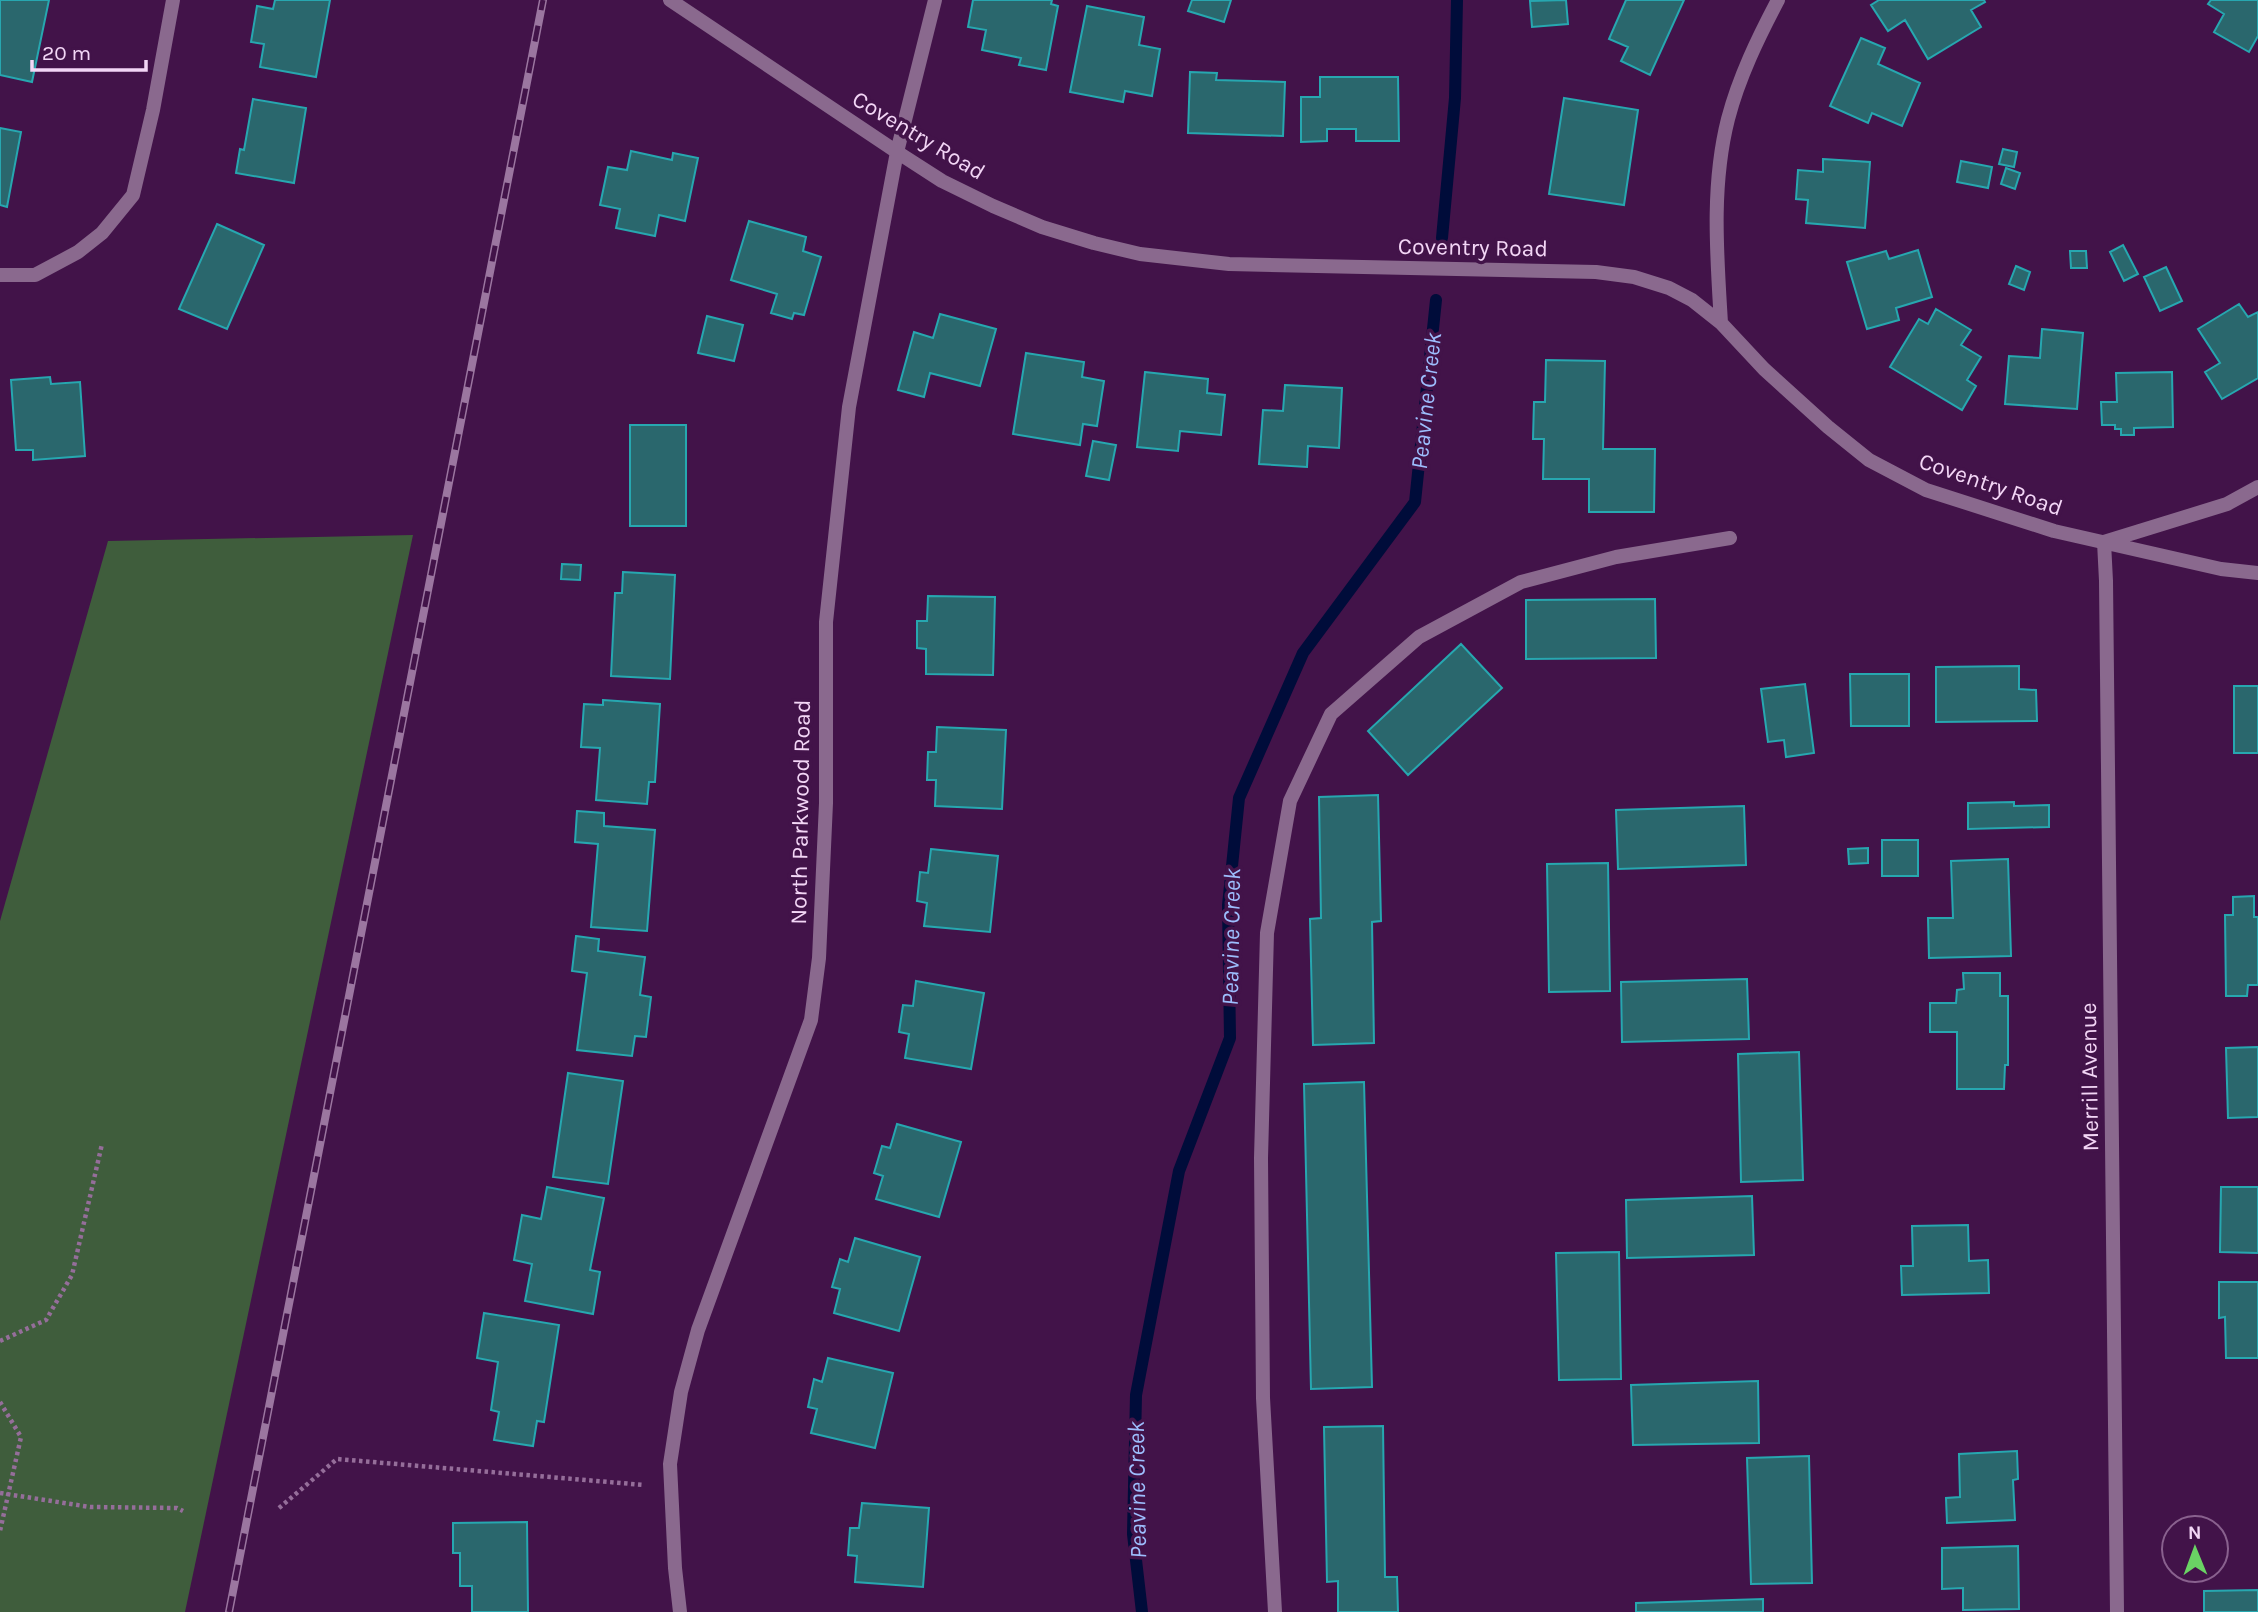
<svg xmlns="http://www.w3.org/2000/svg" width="2258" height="1612" font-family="Karla,sans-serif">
	<rect width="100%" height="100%" fill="#421349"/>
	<!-- green -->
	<path fill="#3f5d3c" d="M413,535l-228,1077h-185v-691l108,-380z"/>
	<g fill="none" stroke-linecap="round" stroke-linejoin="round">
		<!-- stream -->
		<path stroke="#000c3a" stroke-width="12" d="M1442,238l13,-140 2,-98
			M1142,1612l-9,-78 3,-139 43,-224 51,-133 -2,-133 11,-107 64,-145 112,-151 21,-202"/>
	</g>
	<!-- building -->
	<path fill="#2a676d" stroke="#27a7b0" stroke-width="2" d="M0,0h49l-17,82 -32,-7z
		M275,0h55l-14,77 -56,-10 4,-23 -13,-2 6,-36 16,3z
		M973,0h79l-1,4 7,2 -12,64 -27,-5 2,-7 -39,-8 4,-20 -18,-3z
		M1192,0h39l-7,22 -36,-11z
		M1566,0l2,24 -36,3 -2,-26z
		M1626,0h58l-34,75 -29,-14 7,-14 -19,-8z
		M1879,0h105l1,2 -14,8 10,17 -53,32 -23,-39 -17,11 -17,-26z
		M2211,0h47v36l-9,16 -35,-20 10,-18 -16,-10z
		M1087,6l57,11 -5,28 21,4 -8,47 -27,-5 -2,11 -53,-10z
		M1861,38l24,10 -7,16 42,19 -18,43 -30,-13 -4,10 -38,-17z
		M1190,72l27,1 -1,7 69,2 -2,54 -95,-3z
		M1320,77h78l1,64h-43v-12h-29v12l-26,1v-45h19z
		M1564,98l74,12 -14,95 -75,-11z
		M253,99l53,9 -12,75 -58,-10 4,-24 4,1z
		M0,128l21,4 -14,75 -7,-2z
		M2003,149l14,3 -3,15 -15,-3z
		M631,151l41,9 1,-7 25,5 -13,63 -26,-6 -4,21 -39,-8 4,-19 -20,-4 8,-38 19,3z
		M1823,159l47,3 -5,66 -59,-5 2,-23 -12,-1 2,-29 25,2z
		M1961,161l31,6 -4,21 -31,-6z
		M2006,168l14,5 -5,16 -14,-5z
		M749,221l57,16 -3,14 18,6 -17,58 -10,-2 -2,6 -21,-6 6,-19 -46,-14z
		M217,224l47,21 -37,84 -48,-20z
		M2123,245l15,29 -14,7 -14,-29z
		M1918,250l14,47 -36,11 3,12 -32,9 -20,-67 39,-11 3,8z
		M2070,251h16l1,17h-16z
		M2016,266l14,6 -6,18 -15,-6z
		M2166,267l16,34 -22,10 -16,-34z
		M2239,304l9,13 10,-5v66l-36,21 -17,-27 15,-9 -22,-34z
		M1936,309l35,21 -10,15 20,12 -14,23 9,6 -14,24 -72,-43 29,-48 9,5z
		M940,314l56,15 -16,57 -50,-13 -6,24 -26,-7 16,-58 19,6z
		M707,316l36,9 -9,36 -36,-8z
		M2042,329l41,4 -6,76 -72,-5 4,-48 31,2z
		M1026,353l58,9 -2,15 22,4 -7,45 -14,-2 -3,21 -67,-11z
		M1546,360l59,1 -2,88h52l-1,63h-65v-33h-46l1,-40h-11l1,-37h11z
		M1145,372l63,7 -1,14 18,2 -4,40 -41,-4 -2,20 -41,-4z
		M2172,372l1,55 -39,1v7h-13v-6h-6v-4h-13l-1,-23h16l-1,-29z
		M50,377l1,7 29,-2 5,74 -52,4v-10h-17l-5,-70z
		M1285,385l57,3 -3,60 -31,-2 -1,21 -48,-3 4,-54 20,1z
		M630,425h56v101h-56z
		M1093,441l23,4 -7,35 -23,-4z
		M562,564l19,1 -1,15 -19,-1z
		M623,572l52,3 -5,104 -59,-3 4,-83h7z
		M928,596l67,1 -2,78 -67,-1v-25l-9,-1v-27h10z
		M1655,599l1,59 -130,1v-59z
		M1461,644l41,44 -94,87 -40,-44z
		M2019,666v23l17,1 1,31 -101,1v-55z
		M1850,674h59v52h-58z
		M1805,684l9,69 -28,4 -2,-17 -16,2 -7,-53z
		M2234,686h24v67h-24z
		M603,700l57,4 -5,78h-6l-2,22 -51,-4 4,-52 -19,-1 3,-43 19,1z
		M937,727l69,3 -4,79 -67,-3 1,-26h-9l1,-28h8z
		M1378,795l3,126 -9,1 2,121 -61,2 -3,-126 11,-1 -2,-121z
		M2014,802v4l35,-1v22l-81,2v-26z
		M1744,806l2,59 -128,4 -2,-59z
		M577,811l27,2v13l51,4 -8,101 -56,-4 7,-83 -23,-2z
		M1882,840h36v36h-36z
		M1868,848v15l-19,1 -1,-15z
		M931,849l67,7 -8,76 -66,-6 3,-23 -10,-2 3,-29 8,1z
		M2008,859l3,97 -82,2 -1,-40h25l-2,-57z
		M1608,863l2,128 -61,1 -2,-128z
		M2254,896v21h4v68h-10l-1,11h-21l-1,-81h8v-18z
		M576,936l23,3 -1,12 47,6 -5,38 11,2 -5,40 -11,-1 -3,20 -55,-6 10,-77 -15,-2z
		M1963,973h37v23h8v69h-3l-1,24h-47v-57h-27v-29h26l1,-13 7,-1z
		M1747,979l2,60 -127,3 -1,-60z
		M916,981l68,12 -13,76 -66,-11 4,-24 -10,-2 4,-27 10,1z
		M2258,1047v70l-30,1 -2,-70z
		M1799,1052l4,128 -62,2 -3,-128z
		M568,1073l55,8 -15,103 -55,-7z
		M1364,1082l8,305 -61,2 -7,-305z
		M897,1124l64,18 -22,75 -63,-18 7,-23 -9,-3 8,-27 8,2z
		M547,1187l57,11 -14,72 10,2 -7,42 -68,-13 7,-37 -18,-4 8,-45 19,4z
		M2221,1187h37v66l-38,-1z
		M1752,1196l2,59 -127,3 -1,-58z
		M1968,1225l1,36 19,-1 1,33 -87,2 -1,-29h12l-1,-40z
		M855,1238l65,19 -21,74 -65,-18 6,-24 -8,-2 8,-28 8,3z
		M1619,1252l2,127 -62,1 -3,-127z
		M2219,1282h39v76h-32l-1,-41 -6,1z
		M484,1313l75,12 -15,97 -7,-1 -4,25 -39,-6 5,-28 -8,-2 7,-48 -21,-4z
		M828,1358l65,15 -18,75 -64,-15 6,-24 -9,-2 6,-28 8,3z
		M1758,1381l1,62 -126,2 -2,-60z
		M1383,1426l2,151h12l1,35h-60v-31l-11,1 -3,-155z
		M2017,1451l1,28 -5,1 2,40 -68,3 -1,-25 14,-1 -1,-43z
		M1809,1456l3,127 -61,1 -4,-126z
		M862,1503l67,5 -6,79 -68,-5 2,-26 -9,-1 2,-27h9z
		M527,1522l1,90h-56v-26h-12v-33h-7v-30z
		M2018,1546l1,63 -56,1v-22l-21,1v-41z
		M2258,1590v22h-54v-21z
		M1763,1599v13h-127v-9z"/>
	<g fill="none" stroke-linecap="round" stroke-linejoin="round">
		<!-- path -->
		<path stroke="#956e9a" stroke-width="4.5" stroke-dasharray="3.5 3.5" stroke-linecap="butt" d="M0,1341l46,-21 26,-45 30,-131
			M0,1402l21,35 -21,94
			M0,1493l90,14 87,1 6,3
			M279,1508l58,-49 307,26"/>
		<!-- lane -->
		<path stroke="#8a698e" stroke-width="14" d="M1275,1612l-12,-214 -2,-240 6,-225 23,-132 41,-87 88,-77 102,-55 95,-25 114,-19"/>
		<!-- street -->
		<path stroke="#8a698e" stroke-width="14" d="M670,0l227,152 45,29 51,25 49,21 52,16 46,11 89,10 367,8 38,5 35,11 23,12 29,23 43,46 64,58 41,33 57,30 128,41 167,38 37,4
			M0,275h35l43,-23 24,-19 31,-38 20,-85 20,-110
			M1721,323c-4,-67 -10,-137 7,-204 11,-42 30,-81 50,-119
			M680,1612l-5,-44 -5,-104 11,-72 17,-62 113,-310 8,-62 7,-155v-181l23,-215 48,-255 38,-152
			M2117,1612l-11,-1031 -2,-39 123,-38 31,-17"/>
		<!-- rail casing -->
		<g stroke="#9b76a0" stroke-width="8">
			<path id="rail" d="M229,1612l314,-1612"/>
		</g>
		<!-- rail -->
		<use href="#rail" stroke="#421349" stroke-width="5" stroke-dasharray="16" stroke-linecap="butt"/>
	</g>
	<g text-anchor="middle" stroke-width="7" stroke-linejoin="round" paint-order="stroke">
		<!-- street labels -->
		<g font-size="23" fill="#f3d6f6" stroke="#421349">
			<text transform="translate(919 135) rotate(31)" y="8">Coventry Road</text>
			<text transform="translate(1473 247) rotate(1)" y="8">Coventry Road</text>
			<text transform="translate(1991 484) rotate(19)" y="8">Coventry Road</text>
			<text transform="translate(800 812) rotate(-89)" y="8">North Parkwood Road</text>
			<text transform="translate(2089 1077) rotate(-91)" y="8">Merrill Avenue</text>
		</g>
		<!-- water labels -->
		<g font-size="24" font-style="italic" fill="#9dbefd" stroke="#421349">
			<text transform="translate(1426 401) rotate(-84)" y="8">Peavine Creek</text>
			<text transform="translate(1231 937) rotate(-89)" y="8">Peavine Creek</text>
			<text transform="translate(1137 1490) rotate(-91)" y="8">Peavine Creek</text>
		</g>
	</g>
	<!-- north arrow -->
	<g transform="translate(2195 1549) rotate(359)"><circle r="33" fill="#421349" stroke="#89618e" stroke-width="2"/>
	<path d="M0-5L12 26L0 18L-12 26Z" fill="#6ad364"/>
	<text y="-10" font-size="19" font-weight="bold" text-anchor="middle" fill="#f3d6f6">N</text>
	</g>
	<!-- scale -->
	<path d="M32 60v10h114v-10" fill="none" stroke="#f3d6f6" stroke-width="3.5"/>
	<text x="42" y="60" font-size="21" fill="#f3d6f6" stroke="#421349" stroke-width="5" paint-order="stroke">20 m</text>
</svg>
